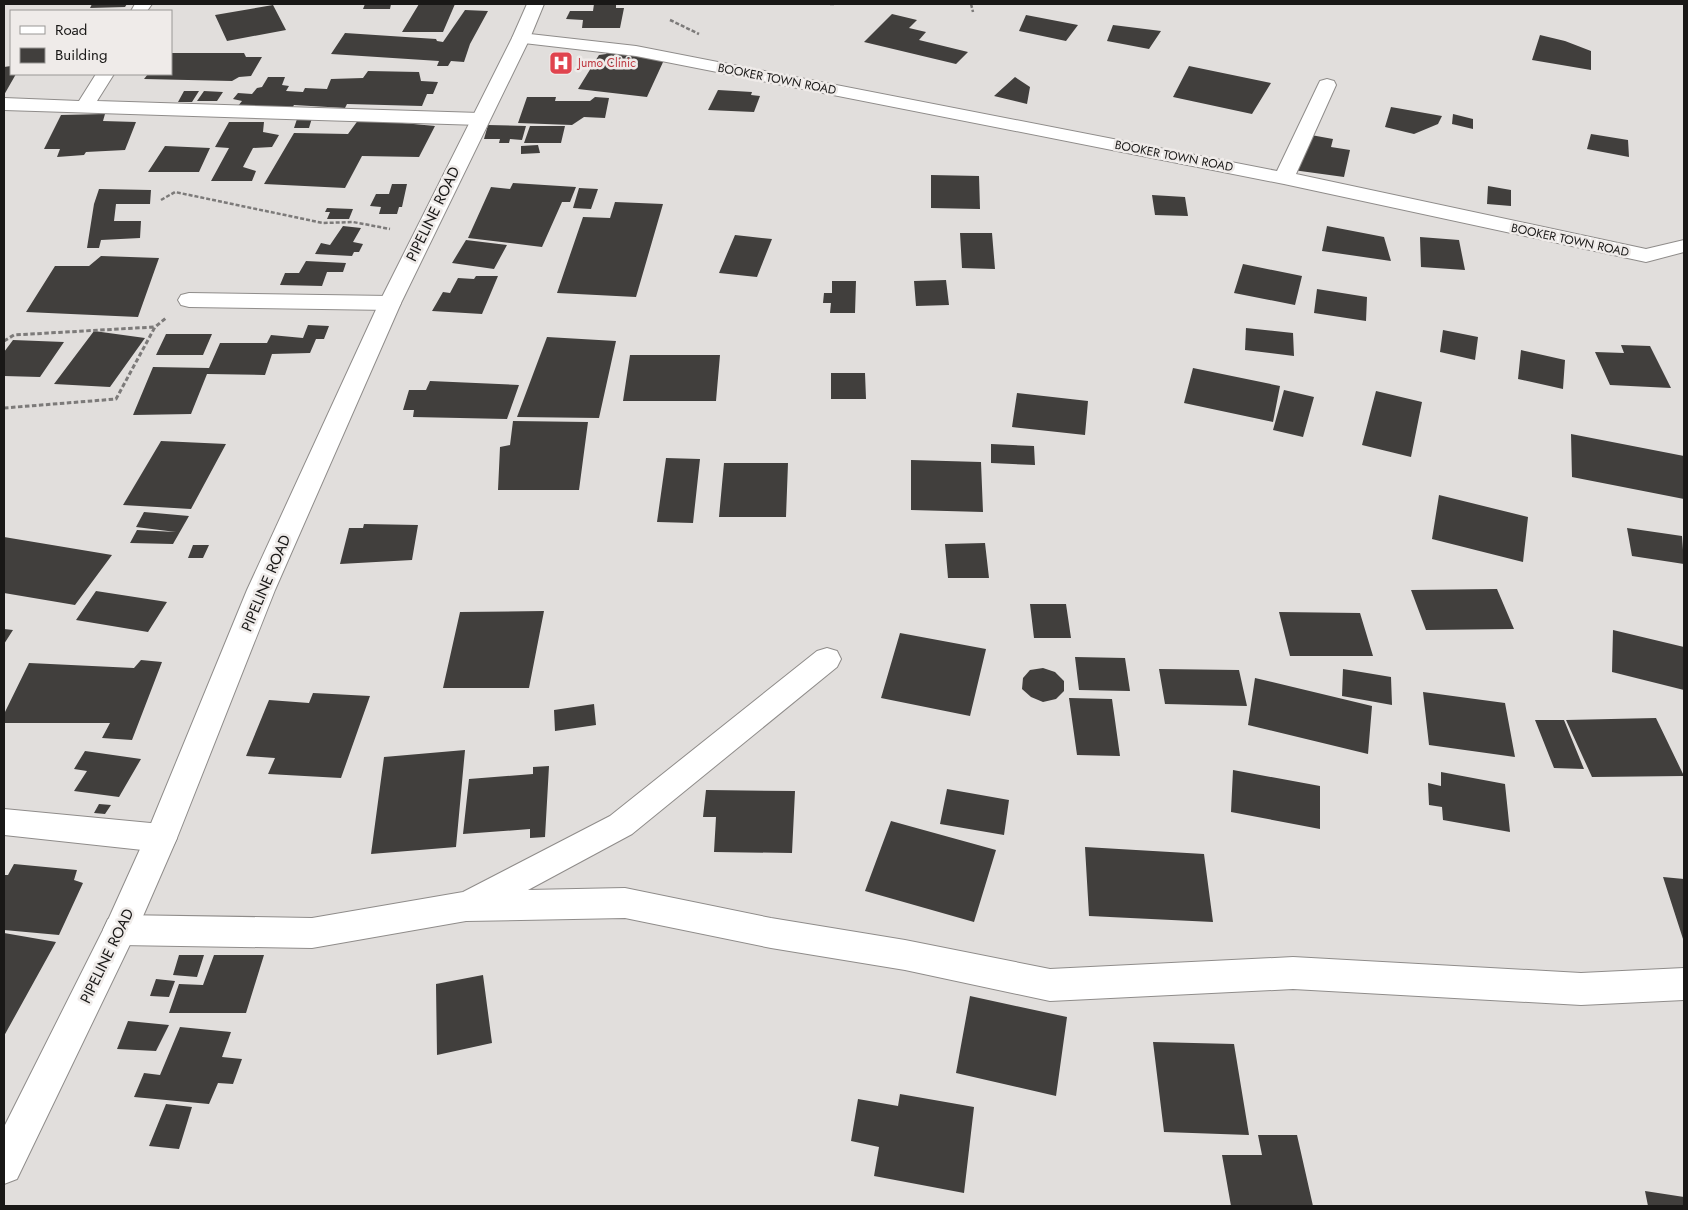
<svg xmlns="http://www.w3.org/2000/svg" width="1688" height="1210" font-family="Jost,sans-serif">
	<rect width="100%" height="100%" fill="#e1dedc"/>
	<!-- building -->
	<path fill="#413f3d" d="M92,4h35l-2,3 -35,1z
		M365,4h26l-1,5h-27z
		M419,4h36l-12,28h-41z
		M594,4h22v4h8l-4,20h-38l1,-8 -17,-1 4,-8h23z
		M273,5l13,25 -59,11 -12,-26z
		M465,10l23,1 -18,33 -6,18 -13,-1 -3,5h-11l2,-5 -108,-7 14,-21 91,6 1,2 6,1z
		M892,14l25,6 -8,8 17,4 -7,8 49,12 -12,12 -92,-22z
		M1026,15l52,10 -12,16 -47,-10z
		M1113,25l48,6 -12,18 -42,-8z
		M1540,35l25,6 26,10v19l-59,-10z
		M609,50l25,2 -1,4 31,4 -17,37 -69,-8 21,-34 7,-1z
		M171,53h73l2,4h16l-11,19 -12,1 -7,4 -88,-2 4,-5h23z
		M11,66v8h5l-12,21v-28z
		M1189,66l82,17 -19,31 -79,-17z
		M368,71l51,1 2,9 17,1 -5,12h-6l-5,12 -75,-2 -2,4 -51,-3 -2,3 -54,-2 4,-5 -9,-2 5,-6 14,1 5,-6 5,-1 6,-10h17l-3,8 7,1 -3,5 17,1 2,-4 22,1 4,-10 32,-1z
		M1015,77l15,10 -3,17 -33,-8z
		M718,90l34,2 -1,3 9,1 -6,16 -46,-2z
		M184,91h15l-7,11h-14z
		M204,91l19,1 -6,9h-20z
		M527,97h29l-1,4h35l5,-4 14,1 -4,20 -21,-1 -12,8 -54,-2z
		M1391,107l51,9 -4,8 -24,10 -29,-7z
		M105,114l-2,7 33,1 -11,28 -39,2 -2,3 -27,2 3,-8h-16l17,-34z
		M1453,114l20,5v10l-21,-5z
		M312,118l-3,10h-15l3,-9z
		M359,119l76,7 -16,31 -57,-1 -17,32 -81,-4 30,-51 54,1z
		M229,122h35l-1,10 16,3 -7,12 -19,1 -10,19 13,4 -4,10h-41l18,-33 -14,-1z
		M488,125l38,1 -4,14 -12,-1 -1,4h-10l1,-4h-16z
		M530,126h35l-4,17h-37z
		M1591,134l37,6 1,17 -42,-8z
		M1311,135l22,4 -2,8 19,3 -6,27 -51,-7z
		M538,145l2,8 -19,1v-8z
		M165,146l45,2 -11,24h-51z
		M931,175l48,1 1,33 -49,-1z
		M513,183l63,4 -6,15h-8l-20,45 -74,-9 23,-51 19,2z
		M392,184h15l-5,23h-3l-2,7h-18l2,-7 -11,-1 6,-12h13z
		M1488,186l23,4v16l-24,-2z
		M579,188l19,1 -7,20 -18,-1z
		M99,189l52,1 -1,14h-34l-2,17h27l-1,17 -39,2 -2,8h-12l7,-44z
		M1152,195l33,2 3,19 -33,-1z
		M615,202l48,2 -27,93 -79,-4 26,-76 27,1z
		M327,208l26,1 -4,10h-22l3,-7h-5z
		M343,226l18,2 -8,14 10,2 -4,8h-5l-2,4 -37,-2 6,-11 9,2z
		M1327,226l57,11 7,24 -69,-10z
		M960,233h32l3,36 -33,-1z
		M735,235l37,4 -15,38 -38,-4z
		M1420,237l39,3 6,30 -44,-3z
		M466,240l41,5 -13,24 -42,-6z
		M101,256l58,2 -21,59 -112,-5 29,-46h34z
		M306,261l40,2 -3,9h-16l-5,14 -42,-1 5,-12h14z
		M1243,264l59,12 -7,29 -61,-12z
		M476,276h22l-16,38 -50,-3 11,-19 7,1 8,-15 16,1z
		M946,280l3,25 -33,1 -2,-25z
		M832,281h24l-1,32h-25l1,-10h-8l1,-10h8z
		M1317,289l50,8 -1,24 -52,-8z
		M308,325l21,1 -5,13h-8l-6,14 -38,1 -7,21 -58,-1 -16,40 -58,1 20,-48 56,1 11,-25h47l4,-8 32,3z
		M1246,328l47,5 1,23 -49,-6z
		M1443,330l35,7 -3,23 -35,-8z
		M94,331l51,7 -35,49 -56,-3z
		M166,334h46l-9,21h-47z
		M547,337l69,4 -17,77 -82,-1z
		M13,340l51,2 -24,35 -36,-1v-24z
		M1621,345l29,1 21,42 -61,-3 -15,-33 29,1z
		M1521,350l44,10 -2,29 -45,-10z
		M630,355h90l-4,46h-93z
		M1193,368l87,18 -7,36 -89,-19z
		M831,373h34l1,26h-35z
		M430,381l89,4 -12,34 -94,-2 1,-7h-11l6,-20h17z
		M1284,390l30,7 -11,40 -30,-7z
		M1376,391l46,11 -11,55 -49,-12z
		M1017,393l71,8 -3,34 -73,-8z
		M513,421l75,1 -9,68h-81l2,-43 10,-2z
		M1571,434l113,22v43l-112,-22z
		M161,441l65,3 -35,65 -68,-4z
		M991,444l43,2 1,19 -44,-2z
		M666,458l34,1 -7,64 -36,-1z
		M911,460l70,2 2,50 -72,-2z
		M724,463h64l-2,54h-67z
		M1439,495l89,22 -5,45 -91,-23z
		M144,512l45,4 -16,28 -43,-1 7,-13 39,2 -40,-5z
		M364,524l54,1 -6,35 -72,4 9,-36h14z
		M1627,528l55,8 2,28 -52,-8z
		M4,537l108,18 -37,50 -71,-12z
		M985,543l4,35h-41l-3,-34z
		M193,545h16l-6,13h-15z
		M1497,589l17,40 -88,1 -15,-40z
		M96,591l71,11 -19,30 -72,-12z
		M1030,604h36l5,34h-37z
		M544,611l-15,77h-86l17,-76z
		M1279,612l81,1 13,43h-83z
		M4,629l9,1 -9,14z
		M1613,630l71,17v43l-72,-18z
		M900,633l86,16 -16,67 -89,-18z
		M1075,657l50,1 5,33 -51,-1z
		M141,660l21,2 -30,78 -30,-2 8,-15h-106v-9l25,-51 105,5z
		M1043,668l12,4 9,9v10l-8,8 -13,3 -12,-5 -9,-8 1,-11 7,-8z
		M1159,669l80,1 8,36 -82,-2z
		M1343,669l48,8 1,28 -50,-9z
		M1255,678l117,28 -4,48 -120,-29z
		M1423,692l82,11 10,54 -86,-12z
		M313,693l57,3 -29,82 -73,-4 7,-16 -29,-2 23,-56 40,3z
		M1069,698l43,1 8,57 -43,-1z
		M594,704l2,21 -41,6 -1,-21z
		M1656,718l28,58 -92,1 -26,-57z
		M1535,720h29l20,49 -30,-1z
		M465,750l-9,97 -85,7 13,-97z
		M85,751l56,8 -22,38 -45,-6 13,-20 -13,-2z
		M549,766l-4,71 -15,1v-9l-67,5 6,-55 64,-5v-7z
		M1233,770l87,16v43l-89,-17z
		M1441,772l64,12 5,48 -67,-12 -1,-13 -13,-2 -1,-22 13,3z
		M947,789l62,11 -5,35 -64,-11z
		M706,790l89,1 -3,62 -78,-1 2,-35h-13z
		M99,804l12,1 -6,9 -11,-1z
		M891,821l105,29 -22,72 -109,-31z
		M1085,847l119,7 9,68 -124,-6z
		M14,864l63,6 -3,10 9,3 -24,52 -55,-5v-55h4z
		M1663,877l21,2v63z
		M4,933l52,9 -52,94z
		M179,955h25l-7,22 -24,-2z
		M214,955h50l-18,58h-77l10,-29 24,1z
		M483,975l9,68 -55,12 -1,-71z
		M156,979l19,2 -6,16 -19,-1z
		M970,996l97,21 -11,79 -100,-23z
		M128,1021l41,4 -13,26 -39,-2z
		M180,1027l51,5 -9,25 20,2 -9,25 -15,-1 -9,21 -75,-7 10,-24 16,2z
		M1153,1042l81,2 15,91 -85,-3z
		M900,1094l74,13 -10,86 -90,-17 5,-29 -28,-6 7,-42 40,7z
		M166,1104l26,3 -13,42 -30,-3z
		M1258,1135h39l16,71h-82l-9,-51h40z
		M1645,1191l39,6v9h-36z"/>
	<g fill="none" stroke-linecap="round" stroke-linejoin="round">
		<!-- street casing -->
		<g stroke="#8f8c8a" stroke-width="2">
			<path id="street" d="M135,4h17l-5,7h-16z
				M521,33l115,13 641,125 41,-86 2,-4 7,-2 7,2 2,4 -40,89 350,75 38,-9v12l-38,10 -362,-78 -648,-128 -121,-14 -3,-4 3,-4z
				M96,74h18l-17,27 383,12 7,2 3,4 -3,4 -7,2 -476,-15v-12l75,3z
				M189,293l201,3 8,2 3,5 -3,5 -8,2 -201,-3 -8,-2 -3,-5 3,-5z
				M827,648l10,3 4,8 -4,8 -205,167 -104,56 97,-2 146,30 134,22 145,29 243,-12 288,16 103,-5v32l-103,5 -288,-16 -243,12 -145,-31 -134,-22 -146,-30 -159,3 -154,27 -192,-3 -12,-4 -5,-11 5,-11 12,-4 192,3 151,-26 147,-76 207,-165z
				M4,809l157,15 11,4 5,10 -5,10 -11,4 -157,-17z"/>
		</g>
		<!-- secondary casing -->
		<g stroke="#8f8c8a" stroke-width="2">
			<path id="secondary" d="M527,4h17l-14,34 -129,265 -126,287 -98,248 -40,92 -120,249 -13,5v-57l104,-207 37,-82 102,-248 132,-287 133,-265z"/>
		</g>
		<!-- path-far1 -->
		<path stroke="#7c7a79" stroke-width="2.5" stroke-dasharray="4 2" stroke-linecap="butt" d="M830,4h5
			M971,4l2,8
			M670,20l29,14
			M161,200l14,-8 148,31 30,-1 37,7"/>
		<!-- path -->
		<path stroke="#7c7a79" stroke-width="3" stroke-dasharray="4.5 2.5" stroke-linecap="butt" d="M4,341l10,-6 140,-8
			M4,408l112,-9 39,-72 11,-9"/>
		<!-- street -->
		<use href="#street" fill="#fff" fill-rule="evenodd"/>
		<!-- secondary -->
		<use href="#secondary" fill="#fff" fill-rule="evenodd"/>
	</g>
	<!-- icons -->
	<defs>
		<g id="hospital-square" transform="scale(1.25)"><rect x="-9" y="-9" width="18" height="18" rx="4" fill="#e0444e" stroke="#efebe9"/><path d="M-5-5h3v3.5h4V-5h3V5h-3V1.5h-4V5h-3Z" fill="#fff"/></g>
	</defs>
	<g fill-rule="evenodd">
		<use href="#hospital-square" x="561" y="63"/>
	</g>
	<g text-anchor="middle" stroke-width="5" stroke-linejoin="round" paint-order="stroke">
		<!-- far-health labels -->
		<g font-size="12" fill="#be3a42" stroke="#efebe9" text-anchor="start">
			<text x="578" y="67">Jumo Clinic</text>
		</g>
		<!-- far-street labels -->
		<g font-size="12" fill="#191817" stroke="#efebe9">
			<text transform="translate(777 79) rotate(11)" y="4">BOOKER TOWN ROAD</text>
			<text transform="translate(1174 156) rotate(11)" y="4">BOOKER TOWN ROAD</text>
			<text transform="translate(1570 240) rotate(12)" y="4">BOOKER TOWN ROAD</text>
		</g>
		<!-- street labels -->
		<g font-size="15" fill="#191817" stroke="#efebe9">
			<text transform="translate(433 214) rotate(-64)" y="5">PIPELINE ROAD</text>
			<text transform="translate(266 583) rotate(-67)" y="5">PIPELINE ROAD</text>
			<text transform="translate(107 956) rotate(-64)" y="5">PIPELINE ROAD</text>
		</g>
	</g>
	<!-- border -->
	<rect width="1688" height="1210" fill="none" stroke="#191817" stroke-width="10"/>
	<!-- legend -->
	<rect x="10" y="10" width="162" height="65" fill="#efebe9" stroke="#999795"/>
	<rect x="20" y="26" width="25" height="8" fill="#ffffff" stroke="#999795"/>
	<text x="55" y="35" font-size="15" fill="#191817">Road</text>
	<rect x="20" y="48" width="25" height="15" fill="#413f3d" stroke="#999795"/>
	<text x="55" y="60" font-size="15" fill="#191817">Building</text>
</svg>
